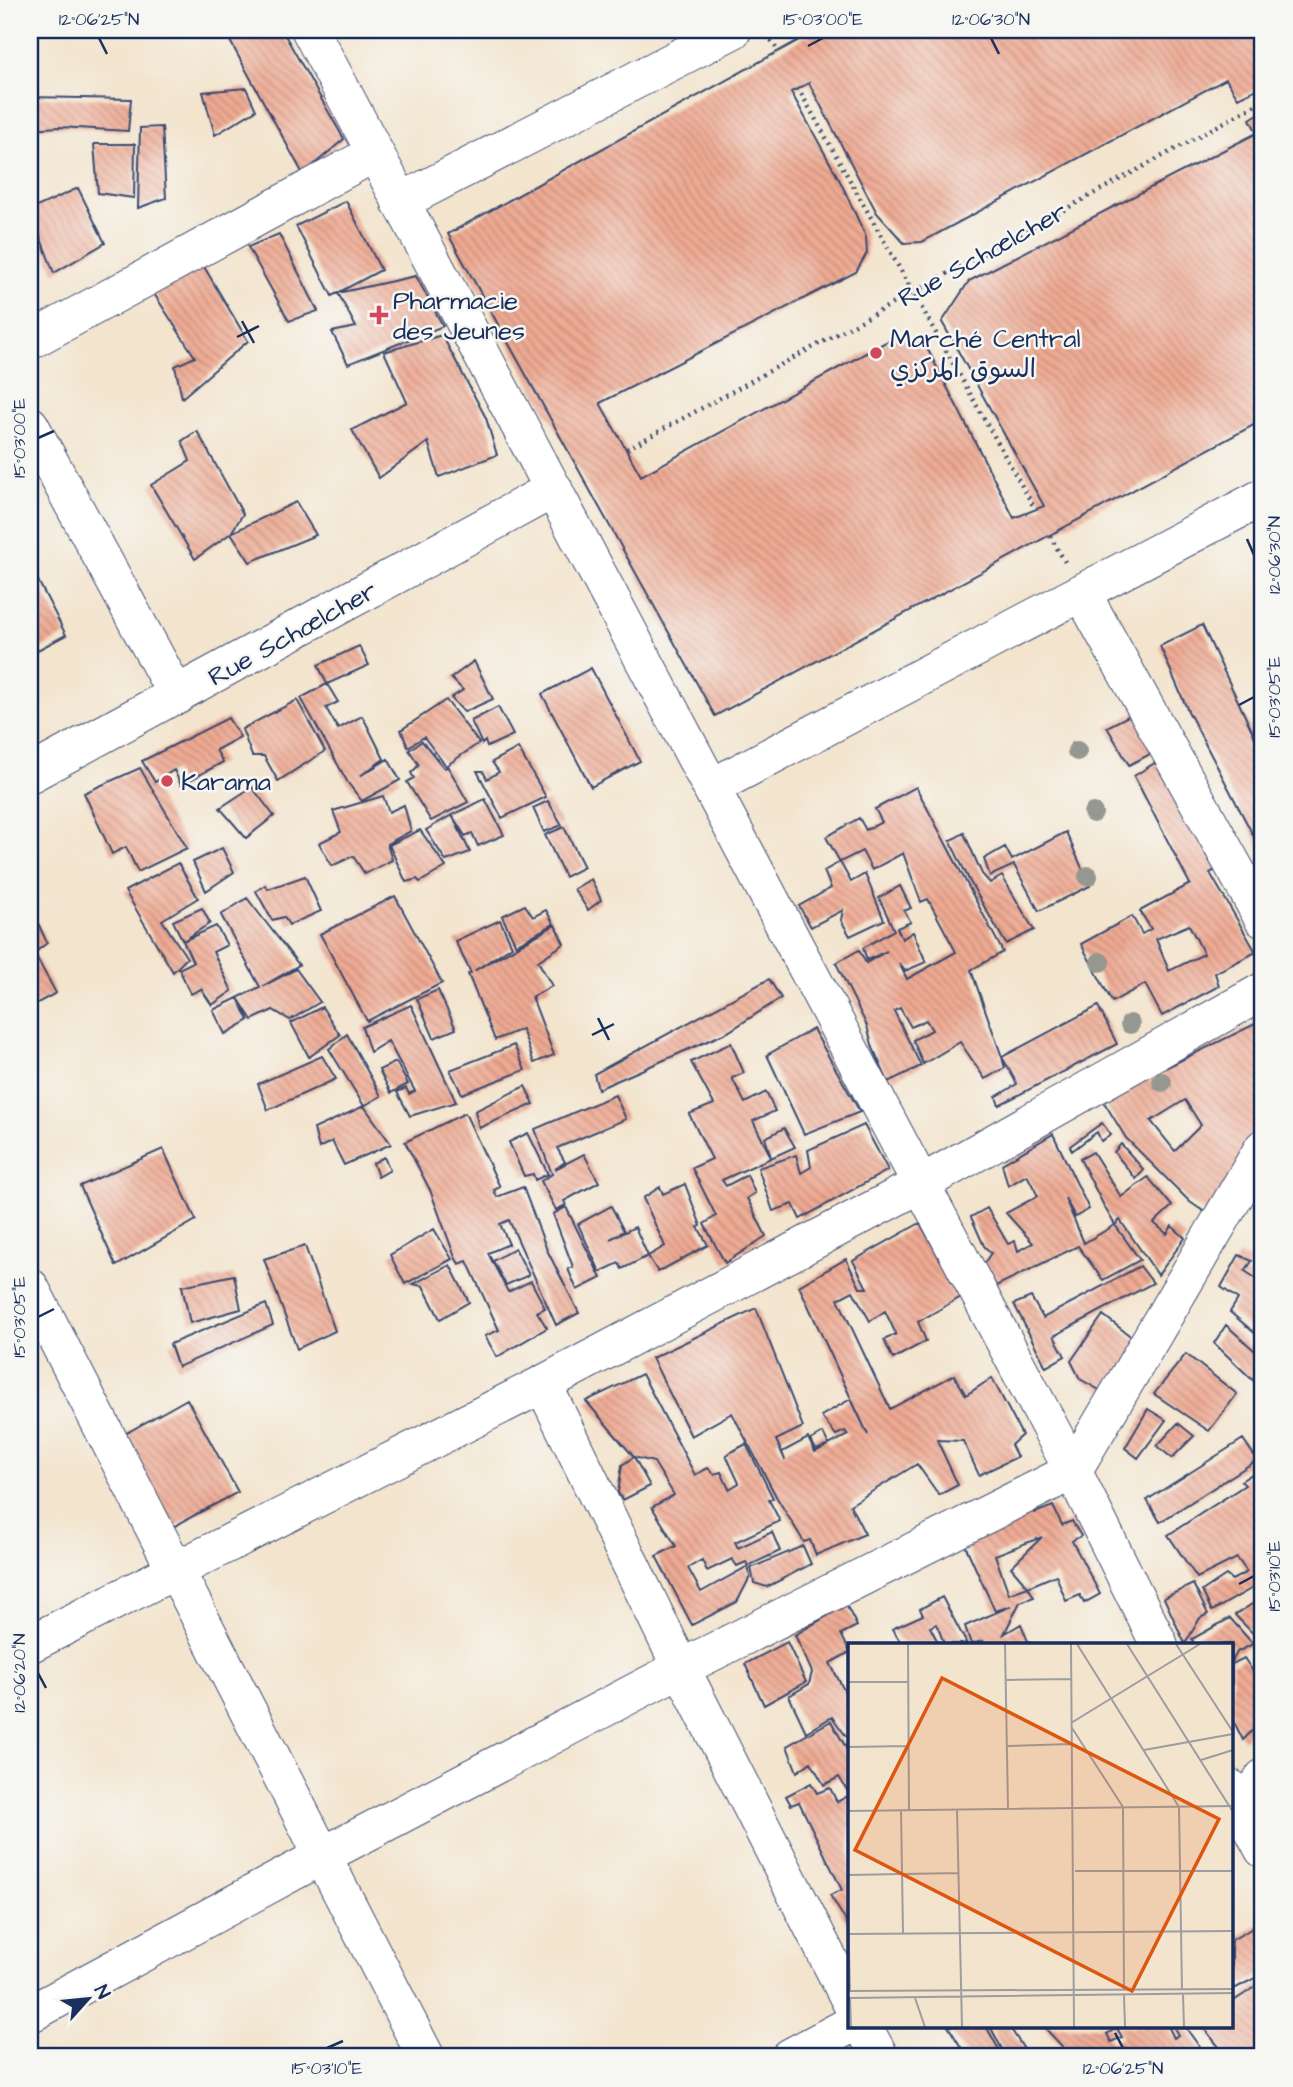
<svg xmlns="http://www.w3.org/2000/svg" width="1293" height="2087" font-family="'Architects Daughter','Playpen Sans Arabic',sans-serif">
	<defs>
		<pattern id="building-back-hatch" width="6" height="6" patternUnits="userSpaceOnUse" patternTransform="scale(1.75)"><rect width="6" height="6" fill="#efaa93"/><path d="M-1 5l2 2M0 0l6 6M5-1l2 2" fill="none" stroke="#c18b7b"/></pattern>
	</defs>
	<rect width="100%" height="100%" fill="#f6f6f2"/>
	<filter id="ink" filterUnits="userSpaceOnUse"><feTurbulence type="fractalNoise" baseFrequency=".0143" numOctaves="2"/><feDisplacementMap in="SourceGraphic" scale="14" xChannelSelector="R" yChannelSelector="G"/><feConvolveMatrix kernelMatrix="1 2 1 2 8 2 1 2 1" color-interpolation-filters="sRGB"/></filter>
	<filter id="wash" filterUnits="userSpaceOnUse"><feTurbulence type="fractalNoise" baseFrequency=".00686" numOctaves="4" result="noise"/><feDisplacementMap in="SourceGraphic" scale="28" xChannelSelector="R" yChannelSelector="G"/><feGaussianBlur stdDeviation="1.57" result="paint"/><feColorMatrix in="noise" values="0 0 0 0 0 0 0 0 0 0 0 0 0 0 0 0 0 1.4 0 .05"/><feComposite in="paint" operator="in"/></filter>
	<g filter="url(#wash)">
		<rect width="100%" height="100%" fill="#f3e4cd"/>
		<g id="blocks">
			<!-- building -->
			<path fill="url(#building-back-hatch)" fill-rule="evenodd" d="M224,30h58l62,109 -41,35z
				M817,30h440l6,11v45l-25,12 -12,-19 -304,163 -18,1 -27,-30 -68,-130 -18,9 50,91 25,54 1,16 -11,19 -256,131 41,73 245,-134 19,-6 22,12 87,170 30,-12 -102,-184 27,-41 288,-148 -7,-14 13,-8v309l-548,296 -267,-482z
				M246,88l10,22 -41,25 -12,-43z
				M30,97l101,2 -3,32 -69,-4 -29,2z
				M162,127l4,71 -28,10 2,-80z
				M94,144h41l-1,54 -36,-5z
				M78,188l27,55 -51,30 -24,-63z
				M346,201l35,69 -49,26 -36,-70z
				M279,234l39,77 -29,10 -41,-74z
				M200,260l48,81 -66,57 -7,-32 20,-9 -44,-68z
				M416,276l27,50 -95,38 -16,-32 24,-5 -18,-34z
				M442,335l44,83 11,37 -58,22 -11,-35 -49,36 -27,-48 55,-28 -23,-50z
				M197,431l46,83 -12,19 -36,26 -44,-74 39,-24 -8,-20z
				M296,502l20,33 -66,27 -19,-29z
				M30,565l36,70 -36,19z
				M1202,625l61,129v100l-75,-143 -28,-65z
				M359,646l10,19 -42,19 11,18 -12,6 12,21 24,-13 5,9 17,34 -24,17 28,-17 12,21 -38,21 -14,-18 -47,-85 26,-14 -9,-19z
				M474,661l19,38 -29,13 -13,-14 12,-8 -12,-12z
				M591,668l49,93 -49,26 -49,-93z
				M297,700l28,51 -47,30 -14,-25h-12l-10,-27z
				M446,700l33,43 -33,23 -22,-29 -16,10 -7,-17z
				M498,707l15,28 -26,12 -2,-6 -3,3 -11,-23z
				M1136,712l24,37 -31,16 -22,-38z
				M228,718l12,19 -24,13 7,12 -42,23 -7,-15 -19,12 -13,-21z
				M422,741l22,27 4,-1 20,35 -37,19 -24,-39 7,-4 -3,-5 8,-8 -10,-15z
				M518,748l28,49 -44,21 -25,-47h6l4,8 12,-7 -7,-10z
				M1161,759l60,108 -11,6 46,79 -41,21 4,13 -57,30 -17,-32 -33,18 -31,-58 51,-28 10,18 9,-5 -11,-18 50,-27 -56,-108zM1189,925l15,29 -35,17 -13,-32z
				M140,768l47,80 -49,24 -12,-25 -14,7 -28,-61z
				M252,787l22,29 -28,22 -26,-30z
				M916,787l87,165 -32,18 31,87 96,-51 19,38 -118,61 -3,-8 21,-13 -15,-27 3,11 -20,11 -25,-37 -37,22 -10,-24 19,-10 -6,-10 -15,7 -11,-19 -6,3 27,55 -33,16 -15,-34 -6,-22 -31,-63 23,-13 7,13 21,-12 -20,9 -4,-12 31,-18 -15,-32 21,-12 11,22 -7,3 7,11 -14,6 5,11 11,-7 13,30 -21,9 -6,-8 8,16 49,-27 -28,-53 -7,3 -18,-49 -31,17 -10,-19 -22,11 -14,-25 33,-19 7,12 16,-8 -7,-13z
				M383,796l6,16 15,-7 7,26 -24,13 5,16 -27,14 -12,-18 -21,10 -13,-23 22,-11 -8,-21z
				M485,799l19,36 -26,11 -6,-13 -7,3 -13,-21z
				M548,801l14,24 -18,7 -11,-24z
				M452,815l18,37 -24,9 -20,-31z
				M564,827l20,40 -19,10 -20,-42z
				M420,830l26,37 -26,15 -3,-3 -11,3 -17,-37z
				M1066,832l24,54 -51,25 -25,-46 -24,11 -6,-17 21,-12 7,13z
				M964,833l18,41 8,9 12,-7 32,54 -28,14 -36,-62 -20,-41z
				M222,848l12,24 -28,19 -13,-29z
				M840,862l11,20 14,-8 19,46 -34,16 -9,-16 2,-10 -32,17 -12,-21 32,-18 -7,-17z
				M178,863l20,35 -36,22 25,38 -14,14 -48,-81z
				M305,876l16,35 -32,14 -5,-8 -12,3 -16,-29 9,-6 3,4z
				M591,879l10,21 -13,10 -14,-21z
				M395,896l47,87 -75,38 -47,-87z
				M247,898l52,67 -36,21 33,-17 24,33 -30,18 -17,-10 -21,10 -14,-22 11,22 -24,14 -12,-24 47,-23 -39,-72z
				M525,905l8,12 13,-7 8,14 -38,21 -14,-29z
				M202,908l8,15 -27,18 -10,-20z
				M34,914l13,29 -13,10 22,40 -26,14v-92z
				M500,920l12,26 -38,25 81,-46 9,19 -26,17 14,25 -20,11 22,58 -20,8 -12,-34 -27,11 -27,-66 3,-1 -16,-32z
				M216,926l11,19 -14,7 19,39 -20,14 -11,-16 -10,5 -12,-25 14,-7 -10,-21z
				M769,979l12,19 -53,34 -130,57 -4,-15z
				M438,990l18,39 -22,9 -17,-39z
				M411,1005l45,97 -46,14 -13,-24 9,-4 3,6 6,-3 -27,-50 -18,11 -8,-25z
				M322,1007l18,28 -31,22 -18,-34z
				M1263,1020v117l-48,82 -25,-17 -64,-64 -24,-39zM1185,1100l16,25 -26,26 -24,-30z
				M813,1029l47,83 -56,22 -37,-79z
				M347,1034l34,62 -17,10 27,38 -47,21 -12,-24 -13,7 -5,-19 50,-23 -35,-57z
				M731,1043l13,30 -12,5 13,25 21,-11 9,19 -22,10 18,36 -6,-19 19,-10 11,19 -73,33 4,6 21,-11 8,18 -8,5 19,38 -41,27 -21,-39 12,-8 -24,-48 20,-9 -23,-45 25,-10 -23,-42z
				M514,1045l11,25 -63,24 -12,-24z
				M322,1056l14,23 -68,31 -10,-26z
				M396,1062l12,22 -17,9 -12,-23z
				M525,1086l9,18 -55,24 -4,-17z
				M615,1095l11,24 -69,29 8,14 -10,7 29,-15 15,28 -35,19 2,4 -10,5 -15,-29 11,-7 -17,-45z
				M465,1113l35,74 -6,3 3,7 26,-10 24,63 32,63 -23,12 -47,-105 -9,4 9,20 -21,9 4,8 16,31 23,-11 14,27 -8,4 10,16 -50,29 -12,-21 14,-6 -32,-69 -8,3 -4,-7 -25,-67 -25,-48z
				M1102,1123l9,12 -10,6 -4,-9 -25,19 -2,-5z
				M864,1125l24,45 -88,49 -7,-15 -20,7 -15,-43 38,-13 5,18 10,-6 -3,-17z
				M528,1133l20,41 -13,6 -2,-6 -9,2 -15,-34z
				M1053,1134l36,75 -14,8 -10,-19 19,45 31,-18 25,35 -37,20 -25,-34 -82,40 -13,-21 8,-12 -7,-7 -13,-29 16,-9 21,36 7,-3 3,10 15,-8 -27,-30 32,-17 -11,-21 -19,11 -6,-22z
				M1121,1144l23,26 -8,9 -22,-27z
				M163,1149l33,71 -80,46 -36,-80z
				M1093,1152l28,45 27,-20 24,29 -18,17 13,11 5,-8 13,12 -27,37 -38,-55 -5,5 -10,-17 -25,-49z
				M384,1157l6,13 -12,7 -5,-14z
				M685,1184l16,42 -3,1 10,18 -50,27 -10,-16 -26,13 -3,-6 -19,9 -22,-48 33,-18 13,25 -14,8 25,-12 13,29 17,-10 -22,-48 17,-11 3,7z
				M566,1207l35,71 -24,12 -9,-21 5,-2 -20,-53z
				M920,1223l41,74 -43,25 8,19 -33,18 -9,-19 12,-6 -11,-23 -15,10 -17,-30 -15,8 52,110 64,-34 12,20 26,-17 30,57 -11,10 6,12 -38,18 -16,-34 -26,-1 21,45 -19,10 -22,-31 -67,41 15,29 -49,21 -6,-15 -6,2 -27,-44 -45,-85 -41,23 -39,-78 104,-50 47,119 -27,13 9,20 -3,-8 26,-14 7,14 14,-7 -13,5 -5,-10 12,-7 6,12 19,-10 -3,-4 -9,4 -15,-19 30,-17 17,36 -69,-149 47,-27 14,29h7l-14,-27z
				M434,1229l18,30 -47,25 -15,-29z
				M305,1246l30,85 -38,18 -33,-90z
				M515,1248l14,27 -23,10 -13,-24z
				M1239,1255l13,6 -7,10 18,12 -5,7 5,2v48l-33,-28 8,-13 -17,-12z
				M450,1265l19,37 -29,17 -17,-33 -10,-2z
				M1140,1266l13,17 -99,53 11,20 -19,11 -32,-63 17,-7 12,21z
				M234,1275l7,34 -51,14 -8,-37z
				M266,1304l7,21 -95,42 -8,-23z
				M1103,1315l39,30 -32,51 -30,-17 -9,-18z
				M1226,1325l37,33v24l-4,4 -45,-43z
				M1186,1354l51,40 -28,37 -55,-37z
				M642,1374l53,101 13,-7 6,6 7,-2 8,17 10,-6 -13,-28 20,-11 27,54 -4,2 11,21 -45,21 3,6 34,-16 8,19 -32,15 -2,-4 -9,4 -5,-7 -25,12 -5,-11 -14,8 13,24 47,-26 2,11 -13,25 -45,23 -36,-69 20,-10 -24,-39 22,-12 -20,-33 -20,-5 -48,-56z
				M187,1399l51,93 -65,35 -48,-93z
				M1148,1409l18,11 -28,38 -13,-10z
				M1178,1423l16,13 -22,22 -15,-12z
				M1243,1439l14,21 -97,62 -13,-22z
				M634,1457l16,29 -27,14 -5,-7 4,-28z
				M1263,1467v115l-51,29 -10,-20 24,-16 6,5 15,-8 -10,-14 -40,20 -29,-43 77,-50 -4,-4z
				M1031,1500l4,13 18,-7 9,19 10,-4 9,15 -9,5 28,53 -16,9 -4,-8 -14,6 -10,-26 -28,12 -17,-20 31,-30 -47,18 14,39 19,-7 6,10 -14,5 -16,32 17,-10 8,20h-45l-1,-3 -12,3 -6,-18 46,-20 -16,5 -30,-66z
				M803,1546l8,18 -44,23 -13,-4 -3,-15z
				M1193,1584l15,30 -8,4 -15,26 -21,-46z
				M942,1597l25,47h-23l-7,-20 -7,3 9,17h-37l-10,-15 31,-14 -3,-6z
				M1263,1597v47l-28,-29z
				M846,1605l11,21 -16,8 9,18 -20,11 20,39v32l-4,2 -14,-19 -26,15 -17,-36 20,-12 3,-12 -17,-37z
				M1230,1618l23,26 -16,8 -5,10v-18h-38l-2,-5z
				M787,1642l19,40 -42,23 -19,-41z
				M1244,1658l19,28v34l-20,20 -11,-22v-54z
				M831,1721l19,34v40l-11,-18 -15,8 -13,-23 -14,10 -10,-26z
				M811,1783l6,10 13,-5 7,14 13,-7v133l-20,-33 12,-5 -43,-88 -8,3 -5,-9z
				M1263,1922v52l-31,16v-50z
				M1263,1982v74l-36,1 -25,-31h30v-24z
				M948,2026h38l17,31h-36z
				M990,2026h19l20,31h-23z
				M1043,2026h73l1,2 -10,6 4,8 11,-5 -5,-9 4,-2h47l6,12 4,-3 -5,-9h18l-5,2 21,29h-135z"/>
		</g>
	</g>
	<g filter="url(#ink)">
		<use href="#blocks" fill-opacity="0" stroke="#3b4a6f" stroke-width="2"/>
		<g fill="none" stroke-linecap="round" stroke-linejoin="round">
			<!-- minor casing -->
			<g stroke="#3b4a6f" stroke-width="39">
				<path id="minor" d="M310,30l763,1441 86,173
					M400,202l333,-172
					M30,341l345,-188
					M30,425l147,271
					M1082,593l181,326
					M30,774l524,-285
					M712,787l551,-290
					M30,1287l396,770
					M543,1384l138,284 169,333
					M30,1644l513,-260 376,-199 344,-194
					M1232,1789l31,60
					M1232,1817l11,-6 20,-33
					M30,2014l294,-159 357,-187 392,-197 190,-323
					M863,2026l17,31
					M790,2057l60,-32"/>
			</g>
			<!-- path -->
			<path stroke="#3b4a6f" stroke-width="4.5" stroke-dasharray="2 5" stroke-linecap="butt" d="M768,34l10,18
				M798,88l237,421
				M627,449l636,-348
				M1050,536l15,26"/>
			<!-- minor -->
			<use href="#minor" stroke="#fff" stroke-width="37"/>
		</g>
		<!-- trees -->
		<g fill="#949890">
			<circle cx="1077" cy="751" r="10"/>
			<circle cx="1093" cy="813" r="10"/>
			<circle cx="1088" cy="876" r="10"/>
			<circle cx="1100" cy="962" r="10"/>
			<circle cx="1130" cy="1024" r="10"/>
			<circle cx="1162" cy="1082" r="10"/>
		</g>
	</g>
	<!-- ticks -->
	<path fill="none" stroke="#1b2f5e" stroke-width="2.5" d="M99,38l8,16M991,38l8,16M808,46l15,-8M242,321l12,22M237,337l22,-11M38,438l16,-7M1247,539l7,16M1239,705l15,-8M598,1018l11,22M592,1035l22,-11M38,1317l16,-8M1239,1584l15,-8M38,1673l8,15M1115,2033l8,15M327,2048l16,-7"/>
	<!-- markers -->
	<g fill="#d1495b" stroke="#f6f6f2" stroke-width="2.5">
		<path d="M375.5 304.5h7v7h7v7h-7v7h-7v-7h-7v-7h7z"/>
		<circle cx="876" cy="353" r="7"/>
		<circle cx="167" cy="781" r="7"/>
	</g>
	<g text-anchor="middle" stroke-width="5" stroke-linejoin="round" paint-order="stroke">
		<!-- street labels -->
		<g font-size="26" fill="#1b2f5e" stroke="#f6f6f2">
			<text transform="translate(982 254) rotate(-29)" y="9">Rue Schœlcher</text>
			<text transform="translate(292 633) rotate(-29)" y="9">Rue Schœlcher</text>
		</g>
		<!-- poi labels -->
		<g font-size="26" fill="#1b2f5e" stroke="#f6f6f2" text-anchor="start">
			<text x="393" y="309">Pharmacie<tspan x="393" dy="30">des Jeunes</tspan></text>
			<text x="890" y="347">Marché Central<tspan x="890" dy="30">السوق المركزي</tspan></text>
			<text x="181" y="790">Karama</text>
		</g>
	</g>
	<!-- overview -->
	<g transform="translate(848 1643)">
		<rect width="385" height="385" fill="#f3e4cd"/>
		<path fill="none" stroke="#9d9ca1" stroke-width="2" d="M60,1l1,166M157,1l3,164M223,1l3,383M229,1l102,163 3,183M279,1l106,168M328,1l57,88M158,37l65,-1M0,39h60M223,80l129,-79M224,85l51,79 1,183M159,103l65,-2M0,104l60,-1M296,107l89,-16M353,117l32,-10M109,166l5,218M53,167l2,123M0,168l385,-5M227,228h158M0,232l111,-2M0,269l2,79M0,291l385,-3M0,348l385,-2M335,351l1,33M276,352l1,32M0,355l385,-5M2,355l1,29M67,355l10,29"/>
		<path fill="#de5710" fill-opacity="0.15" stroke="#de5710" stroke-width="3.5" d="M94,35l277,141 -87,172 -277,-141z"/>
		<rect width="385" height="385" fill="none" stroke="#1b2f5e" stroke-width="3.5"/>
	</g>
	<!-- margin -->
	<rect width="1293" height="2087" fill="none" stroke="#f6f6f2" stroke-width="77"/>
	<!-- north arrow -->
	<g transform="translate(88 1999) rotate(63)" stroke="#f6f6f2" stroke-width="5" paint-order="stroke">
	<path d="M0-5L12 26L0 18L-12 26Z" fill="#1b2f5e"/>
	<text y="-10" font-size="19" font-weight="bold" text-anchor="middle" fill="#1b2f5e">N</text>
	</g>
	<rect x="38" y="38" width="1216" height="2010" fill="none" stroke="#1b2f5e" stroke-width="2.5"/>
	<g font-size="18" text-anchor="middle" fill="#1b2f5e">
		<text x="99" y="25">12°06'25"N</text>
		<text x="823" y="25">15°03'00"E</text>
		<text x="991" y="25">12°06'30"N</text>
		<text transform="translate(19 438) rotate(-90)" y="6">15°03'00"E</text>
		<text transform="translate(1274 555) rotate(-90)" y="6">12°06'30"N</text>
		<text transform="translate(1274 697) rotate(-90)" y="6">15°03'05"E</text>
		<text transform="translate(19 1317) rotate(-90)" y="6">15°03'05"E</text>
		<text transform="translate(1274 1576) rotate(-90)" y="6">15°03'10"E</text>
		<text transform="translate(19 1673) rotate(-90)" y="6">12°06'20"N</text>
		<text x="327" y="2074">15°03'10"E</text>
		<text x="1123" y="2074">12°06'25"N</text>
	</g>
</svg>
